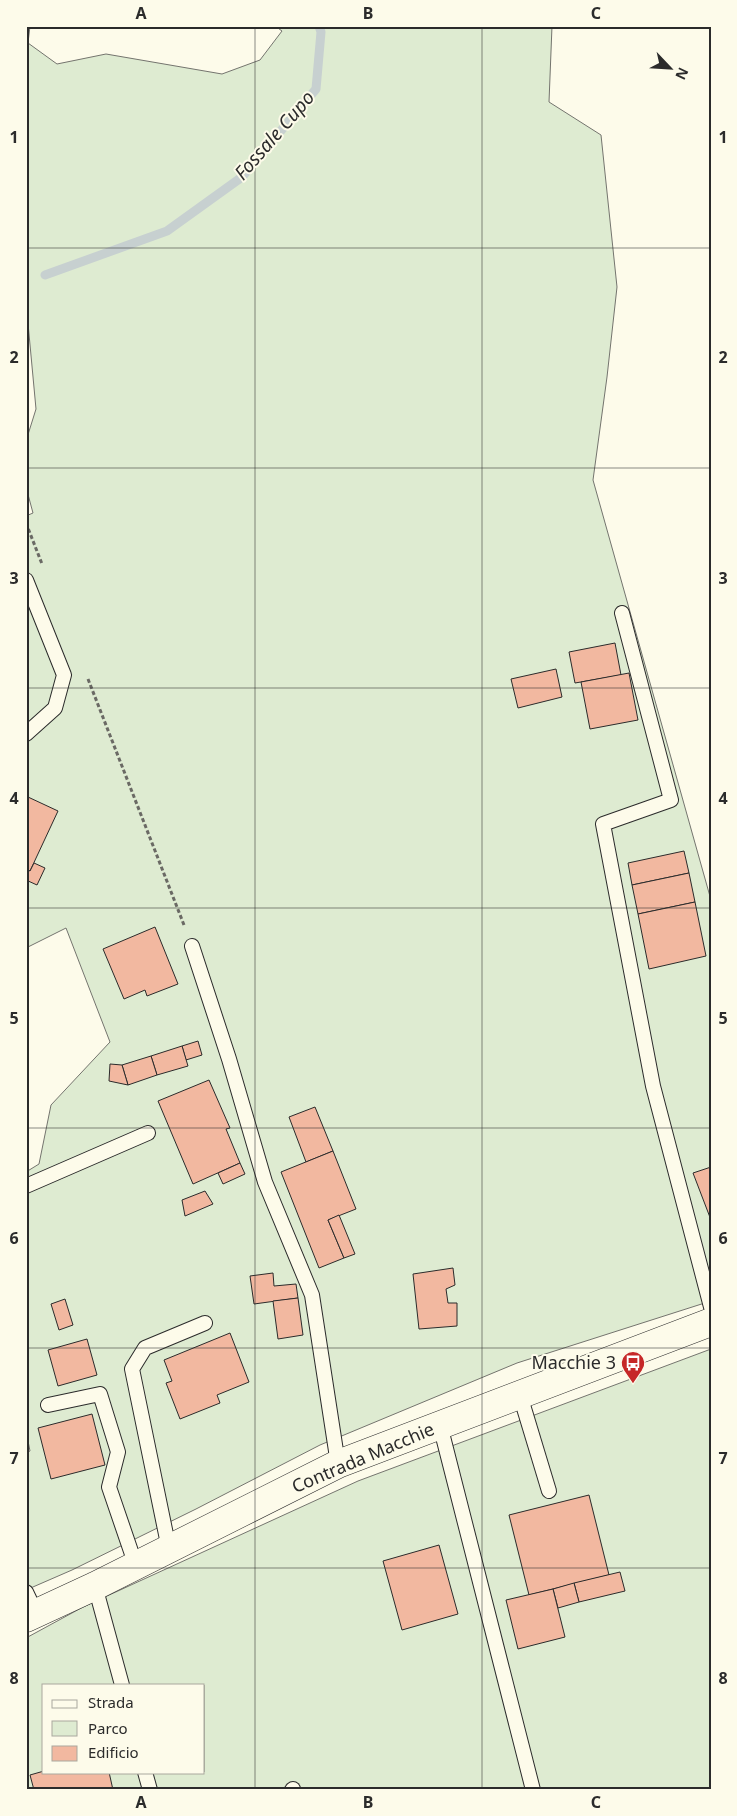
<svg xmlns="http://www.w3.org/2000/svg" width="737" height="1816" font-family="'Noto Sans',sans-serif">
<style>
.green{fill:#deebd1;stroke:#74746e;fill-rule:evenodd}
.lines{fill:none;stroke-linecap:round;stroke-linejoin:round}
.stream{stroke:#c7d0d0;stroke-width:9}
.building{fill:#f2b8a0;stroke:#2b2b2b}
.lane-casing{stroke:#2b2b2b;stroke-width:16}
.street-casing{stroke:#2b2b2b;stroke-width:29}
.path{stroke:#6a6964;stroke-width:3;stroke-dasharray:4 2.5;stroke-linecap:butt}
.lane{stroke:#fdfbea;stroke-width:14}
.street{stroke:#fdfbea;stroke-width:28}
.grid{fill:none;stroke:#2b2b2b;stroke-width:1;stroke-opacity:0.55}
.labels{text-anchor:middle;stroke-width:4;stroke-linejoin:round;paint-order:stroke}
.poi-label{font-size:18px;fill:#2b2b2b;stroke:#fdfbea;text-anchor:end}
.street-label{font-size:18px;fill:#2b2b2b;stroke:#fdfbea}
.water-label{font-size:19px;font-style:italic;fill:#2b2b2b;stroke:#fdfbea}
.neatline{fill:none;stroke:#2b2b2b;stroke-width:2}
.grid-label{font-size:16px;text-anchor:middle;font-weight:bold;fill:#2b2b2b}
</style>
<rect width="100%" height="100%" fill="#fdfbea"/>
<!-- green -->
<g class="green">
<polygon points="26,26 30,26 28,43 57,64 106,54 222,74 260,60 282,31 275,26 552,26 549,102 601,135 617,287 607,377 593,480 711,900 711,1301 517,1363 320,1445 196,1509 72,1570 26,1590 26,1453 30,1451 26,1431 26,1172 39,1164 51,1105 110,1042 66,928 26,948 26,516 33,513 26,487 26,441 36,409 26,302"/>
<path d="M711,1349V1790H26V1638L83,1607L358,1481ZM44,1685H204V1772H44Z"/>
</g>
<g class="lines">
<!-- stream -->
<polyline class="stream" points="45,275 167,231 242,177 316,89 321,32 319,26"/>
</g>
<!-- building -->
<g class="building">
<polygon points="615,643 621,675 575,683 569,652"/>
<polygon points="556,669 562,697 518,708 511,679"/>
<polygon points="629,673 638,720 590,729 581,682"/>
<polygon points="28,797 58,811 30,871 26,869 26,801"/>
<polygon points="684,851 689,873 632,885 628,863"/>
<polygon points="34,863 45,868 37,885 26,880 26,869 30,871"/>
<polygon points="689,873 695,902 638,914 632,885"/>
<polygon points="695,902 706,956 649,969 638,914"/>
<polygon points="155,927 178,984 147,996 145,990 124,999 103,949"/>
<polygon points="198,1041 202,1055 186,1060 182,1046"/>
<polygon points="182,1046 188,1066 157,1075 151,1056"/>
<polygon points="151,1056 157,1075 128,1085 122,1065"/>
<polygon points="110,1064 122,1065 128,1085 109,1081"/>
<polygon points="209,1080 230,1128 226,1129 240,1163 193,1184 158,1101"/>
<polygon points="315,1107 333,1151 306,1162 289,1117"/>
<polygon points="333,1151 356,1209 328,1220 344,1258 319,1268 281,1172"/>
<polygon points="240,1163 245,1174 223,1184 218,1173"/>
<polygon points="711,1167 711,1220 693,1173"/>
<polygon points="205,1191 213,1204 185,1216 182,1200"/>
<polygon points="339,1215 355,1254 344,1258 328,1220"/>
<polygon points="453,1268 455,1285 446,1289 448,1303 457,1303 457,1326 419,1329 413,1274"/>
<polygon points="273,1273 274,1286 296,1284 298,1298 254,1304 250,1276"/>
<polygon points="298,1298 303,1335 278,1339 273,1301"/>
<polygon points="65,1299 73,1325 59,1330 51,1304"/>
<polygon points="230,1333 249,1382 217,1395 220,1403 180,1419 166,1383 172,1381 164,1360"/>
<polygon points="87,1339 97,1375 58,1386 48,1350"/>
<polygon points="92,1414 105,1465 51,1479 38,1428"/>
<polygon points="589,1495 609,1575 529,1595 509,1515"/>
<polygon points="439,1545 458,1614 402,1630 383,1561"/>
<polygon points="620,1572 625,1591 579,1602 574,1583"/>
<polygon points="574,1583 579,1602 558,1608 553,1589"/>
<polygon points="553,1589 565,1637 518,1649 506,1600"/>
<polygon points="44,1771 109,1772 113,1790 34,1790 30,1775"/>
</g>
<g class="lines">
<!-- lane casing -->
<g class="lane-casing">
<g id="lane">
<polyline points="26,580 64,675 55,708 26,734"/>
<polyline points="622,613 671,800 603,824 653,1086 711,1307"/>
<polyline points="192,946 229,1059 265,1182 312,1295 338,1464"/>
<polyline points="26,1186 148,1133"/>
<polyline points="520,1395 549,1491"/>
<polyline points="48,1405 100,1394 118,1452 109,1487 136,1566"/>
<polyline points="440,1425 533,1790"/>
<polyline points="169,1549 132,1369 145,1348 205,1323"/>
<polyline points="95,1586 122,1685"/>
<polyline points="26,1592 36,1613"/>
<polyline points="145,1772 150,1790"/>
<polyline points="292,1790 293,1789"/>
</g>
</g>
<!-- street casing -->
<g class="street-casing">
<polyline id="street" points="26,1618 95,1586 338,1464 711,1322"/>
</g>
<!-- path -->
<g class="path">
<polyline points="26,523 42,564"/>
<polyline points="88,679 184,925"/>
</g>
<!-- lane -->
<use href="#lane" class="lane"/>
<!-- street -->
<use href="#street" class="street"/>
</g>
<!-- grid -->
<path class="grid" d="M255,26V1790M482,26V1790M26,248H711M26,468H711M26,688H711M26,908H711M26,1128H711M26,1348H711M26,1568H711"/>
<!-- icons -->
<defs>
<g id="bus-pin" transform="scale(1.25)"><path d="M0 17L-7.5 6A9.5 9.5 0 1 1 7.5 6Z" fill="#c62828" stroke="#fdfbea"/><path d="M-5-6H5V4H4V6H2V4H-2V6H-4V4H-5ZM-3.5-4V0h7V-4ZM-3.5 1.2v1.5H-2V1.2ZM2 1.2v1.5H3.5V1.2Z" fill="#fff"/></g>
</defs>
<g fill-rule="evenodd">
<use href="#bus-pin" x="633" y="1363"/>
</g>
<g class="labels">
<!-- poi labels -->
<g class="poi-label">
<text x="616" y="1369">Macchie 3</text>
</g>
<!-- street labels -->
<g class="street-label">
<text transform="translate(363 1458) rotate(-23)" y="6">Contrada Macchie</text>
</g>
<!-- water labels -->
<g class="water-label">
<text transform="translate(274 135) rotate(-49)" y="7">Fossale Cupo</text>
</g>
</g>
<!-- border -->
<rect width="737" height="1816" fill="none" stroke="#fdfbea" stroke-width="55"/>
<!-- legend -->
<rect x="42" y="1684" width="162" height="90" fill="#fdfbea" stroke="#a9a89e"/>
<rect x="52" y="1700" width="25" height="8" fill="#fdfbea" stroke="#a9a89e"/>
<text x="88" y="1708" font-size="15" fill="#2b2b2b">Strada</text>
<rect x="52" y="1721" width="25" height="15" fill="#deebd1" stroke="#a9a89e"/>
<text x="88" y="1734" font-size="15" fill="#2b2b2b">Parco</text>
<rect x="52" y="1746" width="25" height="15" fill="#f2b8a0" stroke="#a9a89e"/>
<text x="88" y="1758" font-size="15" fill="#2b2b2b">Edificio</text>
<!-- north arrow -->
<g transform="translate(670 68) rotate(115)" stroke="#fdfbea" stroke-width="4" paint-order="stroke">
<path d="M0-4L9 19L0 12L-9 19Z" fill="#2b2b2b"/>
<text y="-8" font-size="14" font-weight="bold" text-anchor="middle" fill="#2b2b2b">N</text>
</g>
<rect x="28" y="28" width="682" height="1760" class="neatline"/>
<g class="grid-label">
<text x="141" y="19">A</text>
<text x="368" y="19">B</text>
<text x="596" y="19">C</text>
<text x="14" y="143">1</text>
<text x="723" y="143">1</text>
<text x="14" y="363">2</text>
<text x="723" y="363">2</text>
<text x="14" y="584">3</text>
<text x="723" y="584">3</text>
<text x="14" y="804">4</text>
<text x="723" y="804">4</text>
<text x="14" y="1024">5</text>
<text x="723" y="1024">5</text>
<text x="14" y="1244">6</text>
<text x="723" y="1244">6</text>
<text x="14" y="1464">7</text>
<text x="723" y="1464">7</text>
<text x="14" y="1684">8</text>
<text x="723" y="1684">8</text>
<text x="141" y="1808">A</text>
<text x="368" y="1808">B</text>
<text x="596" y="1808">C</text>
</g>
</svg>
